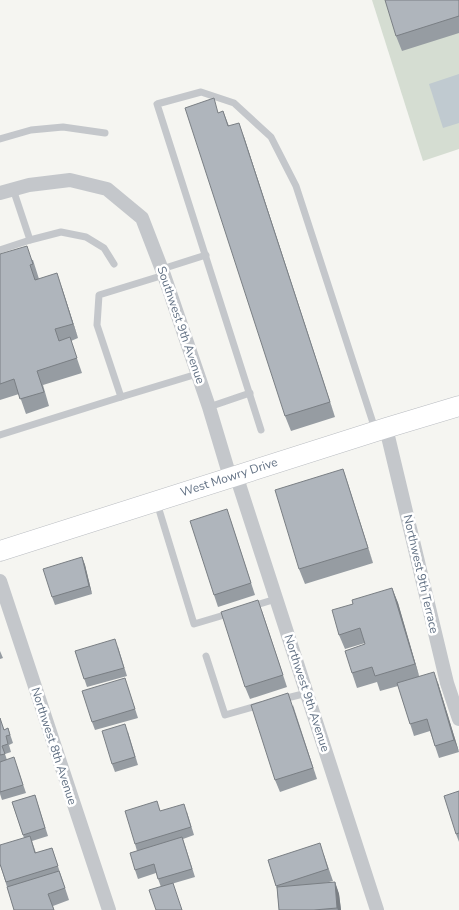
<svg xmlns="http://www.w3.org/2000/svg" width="459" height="910" font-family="'Nunito Sans',sans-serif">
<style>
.green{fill:#d5ddd2}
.water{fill:#c0cad0}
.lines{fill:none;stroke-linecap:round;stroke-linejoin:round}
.secondary-casing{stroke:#b9bcc1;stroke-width:21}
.lane{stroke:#c4c7cb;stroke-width:7}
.street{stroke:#c4c7cb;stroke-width:14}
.secondary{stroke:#fff;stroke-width:20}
.wall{fill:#969ca2}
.shaded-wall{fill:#7a7f84}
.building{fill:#afb5bc;stroke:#7a7f84}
.labels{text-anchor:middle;stroke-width:5;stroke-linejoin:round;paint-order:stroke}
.street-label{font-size:12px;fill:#627184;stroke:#fff}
</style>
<rect width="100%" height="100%" fill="#f5f5f1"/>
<!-- green -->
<polygon class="green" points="372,0 459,0 459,149 423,161"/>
<!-- water -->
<polygon class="water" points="459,74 459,123 443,128 429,84"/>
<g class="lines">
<!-- secondary casing -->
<g class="secondary-casing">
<polyline id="secondary" points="0,551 386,428 459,406"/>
</g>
<!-- lane -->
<g class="lane">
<polyline points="0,139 31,130 63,127 105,133"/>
<polyline points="13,189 30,240 61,232 86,237 104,248 114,264"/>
<polyline points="0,250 30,240"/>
<polyline points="162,269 206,255"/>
<polyline points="164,275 99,295 97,325 121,397 197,374"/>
<polyline points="209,407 250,393"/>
<polyline points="261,430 157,104 201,92 234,103 271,137 296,186 375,429"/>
<polyline points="0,435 121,397"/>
<polyline points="157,503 194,624 231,613"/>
<polyline points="253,606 276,599"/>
<polyline points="206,656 225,715 260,705"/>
<polyline points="283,699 307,693"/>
</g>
<!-- street -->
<g class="street">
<polyline points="0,193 29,185 70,180 107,189 142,218 164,275 209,407 230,477"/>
<polyline points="386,428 447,683 459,719"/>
<polyline points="236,475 377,910"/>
<polyline points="0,581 109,910"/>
</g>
<!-- secondary -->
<use href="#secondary" class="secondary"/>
</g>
<!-- wall -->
<g class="wall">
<polygon points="459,0 459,33 402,51 396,36"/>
<polygon points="223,111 229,126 244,137 335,417 291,431 285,416 219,113"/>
<polygon points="0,254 33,260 39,279 62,288 78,338 71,341 82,373 43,385 49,406 26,414 19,394 0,400"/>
<polygon points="343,469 373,563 305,584 299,569"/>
<polygon points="231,521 255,595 218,607 214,595"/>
<polygon points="82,557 85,565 92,594 55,605 52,597"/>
<polygon points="392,588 398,603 419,676 438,683 459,752 439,758 430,731 414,736 398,686 380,691 377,682 357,688 352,673 365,644 365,643 345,649 339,635 353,604"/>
<polygon points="262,611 287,687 250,699 245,687"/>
<polygon points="118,647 127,676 87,687 75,651"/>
<polygon points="0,651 3,658 0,659"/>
<polygon points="125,678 138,718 95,730 92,722"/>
<polygon points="293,705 317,779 280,792 275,780"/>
<polygon points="0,719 4,730 8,728 13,743 9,745 11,752 5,754 7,760 17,766 26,793 2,800 0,794"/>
<polygon points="128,732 138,765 115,772 112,764"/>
<polygon points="459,791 459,842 456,834"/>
<polygon points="35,795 48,836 32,841 36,853 52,848 69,900 53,906 54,910 14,910 0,864 24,838 12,802"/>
<polygon points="160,811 187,812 194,835 183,839 195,877 161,887 156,873 138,879 135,870 137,851 135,844"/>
<polygon points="324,855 333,881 325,883 335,882 339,894 341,910 279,910 277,889 268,860"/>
</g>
<!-- shaded-wall -->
<g class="shaded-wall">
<polygon points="239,123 244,137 335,417 330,402"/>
<polygon points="57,273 62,288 78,338 73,324"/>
<polygon points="343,469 348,484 373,563 368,548"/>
<polygon points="82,557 85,565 92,594 89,586"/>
<polygon points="392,588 398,603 420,679 415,664"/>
<polygon points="434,672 438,683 459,752 454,740"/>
<polygon points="335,882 339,894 341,910 338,910 337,908"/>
</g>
<!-- building -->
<g class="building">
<polygon points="385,0 459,0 459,16 396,36"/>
<polygon points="214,98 218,113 223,111 228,126 239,123 330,402 285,416 185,108"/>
<polygon points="27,246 33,264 30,265 35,280 57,273 73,324 55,329 59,341 70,337 77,358 37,371 44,392 20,399 14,379 0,384 0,254"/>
<polygon points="343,469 368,548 299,569 275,490"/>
<polygon points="227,509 251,583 214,595 190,521"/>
<polygon points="82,557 89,586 52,597 43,569"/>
<polygon points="392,588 415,664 375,676 372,667 352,673 345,651 365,644 360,628 339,635 332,610 353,604 352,600"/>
<polygon points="258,600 283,675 245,687 221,612"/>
<polygon points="115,639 124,668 84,679 75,651"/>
<polygon points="434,672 454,740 435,746 427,719 410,724 397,683"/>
<polygon points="125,678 135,709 92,722 82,691"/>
<polygon points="288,693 313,768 275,780 251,705"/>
<polygon points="0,718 4,730 8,728 10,735 6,736 8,744 2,746 5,754 0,755"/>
<polygon points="125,724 135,757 112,764 102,731"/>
<polygon points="14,757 23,785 0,792 0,762"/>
<polygon points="459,791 459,833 456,834 444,796"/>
<polygon points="35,795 45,828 23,835 12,802"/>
<polygon points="157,801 160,811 184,804 191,827 135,844 125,811"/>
<polygon points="30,836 35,853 52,848 58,866 6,882 0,864 0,845"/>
<polygon points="182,837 192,869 158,879 154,864 135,870 130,853"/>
<polygon points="320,843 328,869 276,886 268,860"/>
<polygon points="59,871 65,888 48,894 54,910 14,910 7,887"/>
<polygon points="335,882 337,908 314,910 279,910 277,887"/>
<polygon points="173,883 182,910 156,910 149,890"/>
</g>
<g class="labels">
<!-- street labels -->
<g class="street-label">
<text transform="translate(181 325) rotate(71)" y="4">Southwest 9th Avenue</text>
<text transform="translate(229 477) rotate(-18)" y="4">West Mowry Drive</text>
<text transform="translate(421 574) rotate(77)" y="4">Northwest 9th Terrace</text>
<text transform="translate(307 693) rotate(72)" y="4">Northwest 9th Avenue</text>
<text transform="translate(54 746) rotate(72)" y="4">Northwest 8th Avenue</text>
</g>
</g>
</svg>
